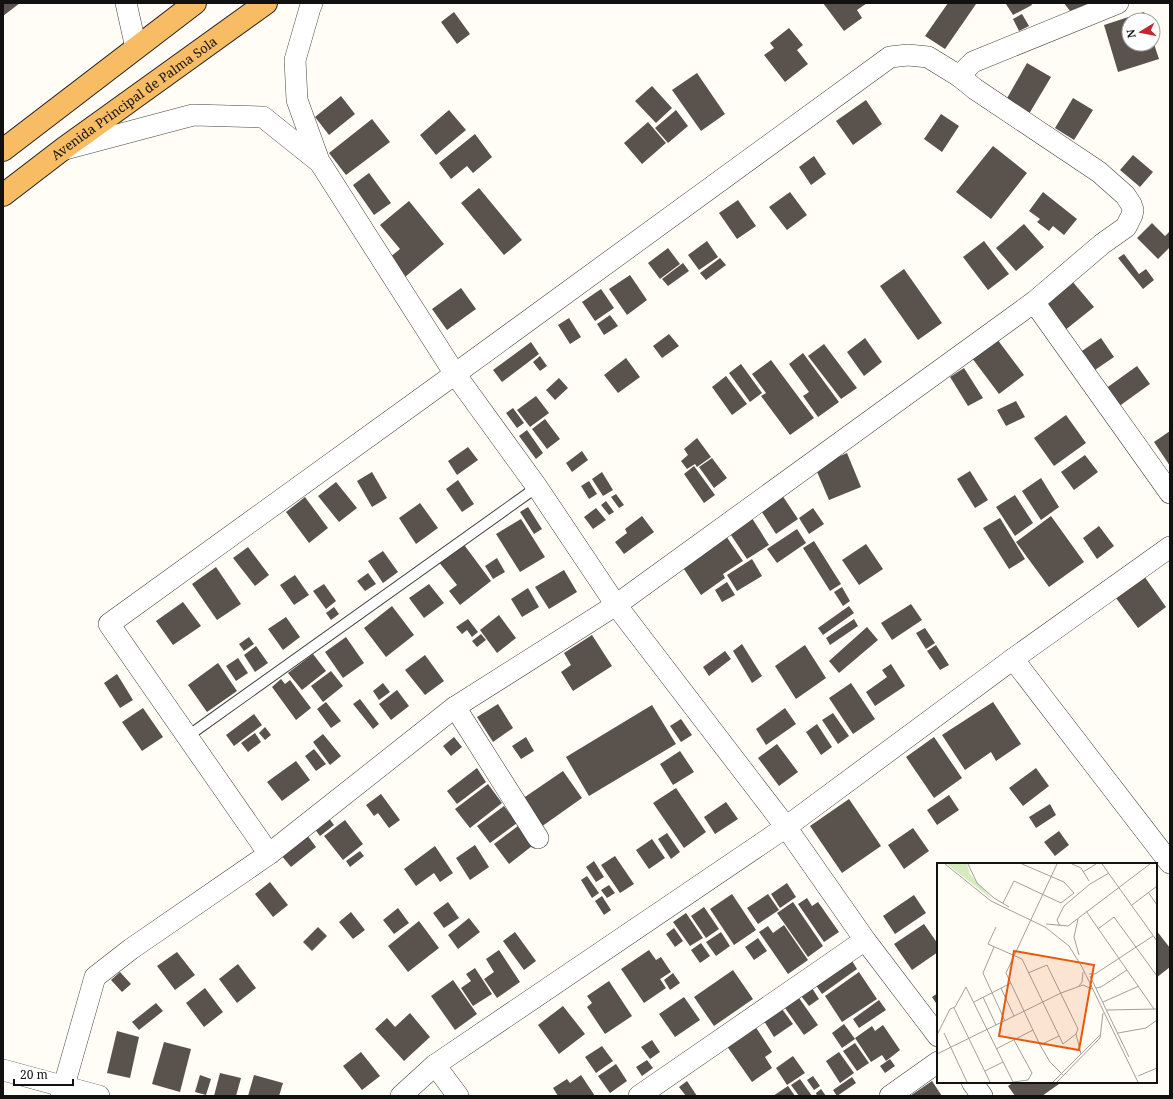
<svg xmlns="http://www.w3.org/2000/svg" width="1173" height="1099" font-family="'Noto Serif',serif">
<style>
.building{fill:#5a524d}
.lines{fill:none;stroke-linecap:round;stroke-linejoin:round}
.service-casing{stroke:#444;stroke-width:12}
.minor-casing{stroke:#444;stroke-width:22}
.trunk-casing{stroke:#222;stroke-width:24}
.service{stroke:#fff;stroke-width:10}
.minor{stroke:#fff;stroke-width:21}
.trunk{stroke:#f7bc64;stroke-width:22}
.labels{text-anchor:middle;stroke-width:4;stroke-linejoin:round;paint-order:stroke}
.street-label{font-size:13px;fill:#111;stroke:#fff}
.inset-road{fill:none;stroke:#a09f9a;stroke-width:1}
.view{fill:#e8590c;fill-opacity:0.15;stroke:#e8590c;stroke-width:2}
.inset-edge{fill:none;stroke:#111;stroke-width:2}
</style>
<rect width="100%" height="100%" fill="#fffdf5"/>
<!-- building -->
<g class="building">
<polygon points="3,3 20,3 3,16"/>
<polygon points="823,3 867,3 857,10 862,18 844,31"/>
<polygon points="948,3 976,4 945,49 925,36"/>
<polygon points="1007,3 1031,3 1032,5 1013,15 1006,4"/>
<polygon points="1064,3 1090,3 1070,11"/>
<polygon points="454,12 470,34 457,44 441,22"/>
<polygon points="1144,12 1147,20 1129,20 1129,44 1153,44 1153,41 1159,59 1118,72 1104,25"/>
<polygon points="1022,14 1029,26 1019,31 1013,19"/>
<polygon points="789,28 803,45 797,50 808,64 785,82 764,55 774,48 770,43"/>
<polygon points="1027,63 1051,77 1029,114 1006,100"/>
<polygon points="697,73 725,114 701,131 672,90"/>
<polygon points="652,86 672,108 656,123 635,101"/>
<polygon points="341,96 355,114 329,135 315,117"/>
<polygon points="1073,98 1093,110 1074,140 1055,128"/>
<polygon points="866,100 882,124 853,145 836,121"/>
<polygon points="449,110 466,130 436,155 420,135"/>
<polygon points="676,110 688,126 668,143 655,128"/>
<polygon points="941,114 959,126 942,152 924,139"/>
<polygon points="372,119 390,142 346,175 329,153"/>
<polygon points="648,122 666,143 642,164 624,143"/>
<polygon points="475,134 492,157 473,173 467,166 451,179 439,163"/>
<polygon points="993,146 1027,173 991,219 956,192"/>
<polygon points="1133,155 1153,172 1140,187 1120,170"/>
<polygon points="814,156 826,174 811,185 799,167"/>
<polygon points="369,173 391,203 374,215 353,185"/>
<polygon points="479,188 522,240 504,255 461,203"/>
<polygon points="790,192 807,215 787,230 769,207"/>
<polygon points="1043,192 1077,219 1064,235 1053,226 1049,231 1037,222 1040,219 1029,211"/>
<polygon points="738,200 756,226 737,239 719,213"/>
<polygon points="409,201 444,244 405,277 389,258 400,249 380,225"/>
<polygon points="1152,223 1165,236 1170,231 1170,247 1158,259 1137,238"/>
<polygon points="1024,224 1044,247 1016,271 996,248"/>
<polygon points="707,241 718,257 699,270 688,255"/>
<polygon points="984,241 1009,274 988,290 963,257"/>
<polygon points="668,248 680,264 660,279 648,263"/>
<polygon points="1124,254 1139,274 1146,269 1154,280 1143,289 1118,258"/>
<polygon points="720,258 726,265 706,280 700,273"/>
<polygon points="683,263 689,271 668,286 662,279"/>
<polygon points="904,269 942,323 918,340 880,286"/>
<polygon points="630,275 647,300 627,315 609,289"/>
<polygon points="1072,281 1094,307 1064,331 1043,305"/>
<polygon points="461,288 476,309 447,330 432,309"/>
<polygon points="601,289 614,308 595,321 582,302"/>
<polygon points="610,315 618,326 604,335 597,324"/>
<polygon points="569,318 581,337 570,344 558,325"/>
<polygon points="669,334 679,346 662,358 653,346"/>
<polygon points="865,338 882,362 864,376 847,352"/>
<polygon points="1101,338 1114,357 1092,372 1079,353"/>
<polygon points="997,339 1024,375 999,394 972,358"/>
<polygon points="531,342 539,354 502,382 493,370"/>
<polygon points="824,344 857,388 841,399 808,356"/>
<polygon points="803,353 839,402 818,417 803,396 809,392 789,364"/>
<polygon points="540,356 547,366 540,371 533,362"/>
<polygon points="626,358 640,377 618,393 604,375"/>
<polygon points="771,360 814,418 790,435 761,396 766,393 752,374"/>
<polygon points="741,364 762,393 750,402 729,373"/>
<polygon points="1137,366 1150,384 1118,407 1105,389"/>
<polygon points="964,368 983,398 968,406 950,377"/>
<polygon points="726,376 747,404 732,415 712,387"/>
<polygon points="559,378 568,388 555,400 546,390"/>
<polygon points="536,396 549,413 530,427 517,410"/>
<polygon points="1016,401 1025,417 1006,426 997,410"/>
<polygon points="513,408 524,423 517,428 506,413"/>
<polygon points="1066,415 1086,443 1054,466 1034,438"/>
<polygon points="545,419 560,439 547,449 532,429"/>
<polygon points="527,430 543,453 536,459 519,436"/>
<polygon points="1170,431 1170,466 1154,442"/>
<polygon points="697,438 711,457 697,467 695,464 687,469 681,461 688,455 684,449"/>
<polygon points="468,447 478,460 457,475 448,461"/>
<polygon points="582,451 588,460 572,472 566,463"/>
<polygon points="847,453 861,487 829,500 815,467"/>
<polygon points="1085,455 1098,472 1074,490 1061,472"/>
<polygon points="712,458 727,478 714,488 699,467"/>
<polygon points="694,466 715,495 704,503 684,474"/>
<polygon points="970,471 988,500 975,508 957,479"/>
<polygon points="372,472 387,498 372,507 357,481"/>
<polygon points="602,472 613,490 603,496 592,479"/>
<polygon points="1041,478 1059,507 1041,520 1022,491"/>
<polygon points="458,480 474,504 462,512 446,489"/>
<polygon points="589,481 597,494 589,499 581,486"/>
<polygon points="336,482 357,508 339,522 318,496"/>
<polygon points="780,492 798,519 776,534 758,506"/>
<polygon points="616,494 624,505 619,508 611,497"/>
<polygon points="1015,495 1033,523 1015,536 996,507"/>
<polygon points="305,497 328,528 309,543 286,512"/>
<polygon points="606,501 614,512 609,515 601,505"/>
<polygon points="420,503 438,528 416,544 399,518"/>
<polygon points="528,507 542,529 534,534 520,512"/>
<polygon points="596,508 606,520 593,529 584,517"/>
<polygon points="813,508 824,524 809,534 799,518"/>
<polygon points="750,515 769,545 747,559 727,529"/>
<polygon points="642,516 654,532 624,554 615,542 627,533 625,529"/>
<polygon points="1051,516 1084,562 1049,587 1016,542"/>
<polygon points="1000,518 1025,559 1009,569 983,528"/>
<polygon points="521,519 545,557 520,572 496,534"/>
<polygon points="1099,526 1114,546 1097,559 1083,538"/>
<polygon points="797,529 806,543 777,563 767,549"/>
<polygon points="724,533 743,561 723,574 725,578 701,595 680,563"/>
<polygon points="814,541 841,584 830,591 803,548"/>
<polygon points="462,542 491,581 460,605 449,591 457,585 438,561"/>
<polygon points="866,544 883,569 859,585 842,560"/>
<polygon points="248,547 269,575 255,586 233,558"/>
<polygon points="383,551 398,572 383,583 368,561"/>
<polygon points="497,558 505,572 493,579 485,566"/>
<polygon points="752,559 762,576 737,591 727,575"/>
<polygon points="216,567 241,604 217,620 192,584"/>
<polygon points="564,570 577,592 549,609 535,587"/>
<polygon points="368,573 376,584 365,591 357,581"/>
<polygon points="295,575 309,595 294,605 280,585"/>
<polygon points="1144,576 1166,607 1138,628 1116,598"/>
<polygon points="727,582 735,595 722,602 715,590"/>
<polygon points="324,584 336,601 326,609 313,591"/>
<polygon points="429,584 444,603 424,618 409,598"/>
<polygon points="842,587 850,601 843,606 834,592"/>
<polygon points="528,588 539,607 522,617 511,599"/>
<polygon points="183,602 201,626 173,645 156,621"/>
<polygon points="911,604 922,620 892,640 881,623"/>
<polygon points="392,606 414,635 386,657 364,628"/>
<polygon points="849,606 854,613 823,635 818,628"/>
<polygon points="334,607 339,614 331,620 326,613"/>
<polygon points="499,615 516,638 497,653 480,630"/>
<polygon points="286,617 300,637 283,650 268,629"/>
<polygon points="468,619 478,632 472,637 467,630 462,634 456,627"/>
<polygon points="854,619 858,626 830,645 826,638"/>
<polygon points="867,627 878,640 839,673 829,661"/>
<polygon points="925,628 935,643 926,649 916,633"/>
<polygon points="481,634 486,640 477,647 472,641"/>
<polygon points="592,635 612,666 573,691 561,672 571,665 564,653"/>
<polygon points="249,637 254,644 244,651 239,644"/>
<polygon points="346,637 364,663 343,678 325,652"/>
<polygon points="742,644 762,676 752,683 733,651"/>
<polygon points="805,645 826,678 796,699 775,666"/>
<polygon points="936,645 949,665 940,670 927,651"/>
<polygon points="256,646 268,663 255,672 244,655"/>
<polygon points="725,651 731,659 709,676 703,667"/>
<polygon points="313,654 326,671 302,690 288,673"/>
<polygon points="425,655 444,681 425,695 405,670"/>
<polygon points="238,658 248,673 236,681 226,666"/>
<polygon points="218,663 237,691 207,712 188,685"/>
<polygon points="891,664 905,686 875,706 866,692 887,677 882,670"/>
<polygon points="331,671 343,686 323,702 311,686"/>
<polygon points="117,674 133,700 120,708 104,683"/>
<polygon points="281,679 285,684 290,680 311,708 296,720 272,687"/>
<polygon points="383,683 390,692 379,700 373,691"/>
<polygon points="851,683 875,719 853,734 829,698"/>
<polygon points="397,690 409,706 391,720 379,704"/>
<polygon points="360,699 379,724 373,729 353,704"/>
<polygon points="326,702 341,721 331,728 317,709"/>
<polygon points="993,702 1021,744 996,761 991,752 965,770 942,735"/>
<polygon points="498,704 513,728 493,742 477,717"/>
<polygon points="652,705 676,744 589,796 566,757"/>
<polygon points="143,708 163,737 142,751 122,722"/>
<polygon points="785,708 796,724 766,745 756,729"/>
<polygon points="833,713 849,736 838,744 822,720"/>
<polygon points="254,714 262,725 234,746 226,735"/>
<polygon points="681,719 692,735 681,742 670,726"/>
<polygon points="817,724 832,747 821,755 806,732"/>
<polygon points="265,727 271,735 265,740 259,733"/>
<polygon points="255,733 261,742 248,752 241,743"/>
<polygon points="323,734 341,756 330,765 313,742"/>
<polygon points="454,737 462,747 451,756 443,746"/>
<polygon points="526,737 534,751 521,759 512,746"/>
<polygon points="934,737 962,778 934,798 906,757"/>
<polygon points="777,744 798,772 779,786 758,758"/>
<polygon points="314,749 326,764 316,771 305,756"/>
<polygon points="680,751 694,772 673,785 660,764"/>
<polygon points="296,761 310,780 282,801 267,782"/>
<polygon points="477,768 486,782 457,804 447,791"/>
<polygon points="1036,768 1049,786 1023,806 1009,788"/>
<polygon points="563,771 582,798 541,827 522,799"/>
<polygon points="488,784 502,803 470,828 455,809"/>
<polygon points="676,788 706,832 684,848 653,803"/>
<polygon points="381,794 400,820 389,828 378,813 374,816 366,805"/>
<polygon points="949,795 959,810 937,825 927,810"/>
<polygon points="849,799 881,846 842,873 810,826"/>
<polygon points="726,802 738,819 715,834 704,817"/>
<polygon points="1050,804 1056,815 1036,828 1029,817"/>
<polygon points="504,806 517,823 490,843 477,826"/>
<polygon points="328,817 334,825 320,836 314,828"/>
<polygon points="345,820 363,844 343,860 324,836"/>
<polygon points="518,826 532,846 509,864 494,844"/>
<polygon points="913,828 929,851 904,869 888,845"/>
<polygon points="1059,831 1069,845 1055,856 1044,842"/>
<polygon points="667,833 680,852 671,859 658,839"/>
<polygon points="307,835 316,847 291,867 281,855"/>
<polygon points="652,839 665,858 649,869 636,850"/>
<polygon points="475,845 489,867 470,880 456,858"/>
<polygon points="435,846 453,873 440,882 434,873 416,886 404,869"/>
<polygon points="360,851 364,856 350,867 346,861"/>
<polygon points="615,856 634,884 620,893 601,865"/>
<polygon points="594,861 604,877 596,882 586,867"/>
<polygon points="587,876 599,893 592,898 581,880"/>
<polygon points="270,882 288,905 273,917 255,894"/>
<polygon points="787,883 796,897 780,908 771,894"/>
<polygon points="609,885 615,893 607,898 601,890"/>
<polygon points="732,894 756,930 734,945 710,909"/>
<polygon points="768,894 779,910 758,924 747,908"/>
<polygon points="914,895 926,913 895,934 883,916"/>
<polygon points="602,896 611,910 604,915 595,901"/>
<polygon points="807,898 812,906 818,902 839,932 824,942 798,904"/>
<polygon points="448,902 459,918 444,928 433,913"/>
<polygon points="793,902 823,946 808,957 777,913"/>
<polygon points="704,907 719,929 706,938 691,916"/>
<polygon points="398,908 409,923 394,934 383,920"/>
<polygon points="351,912 365,930 353,939 339,922"/>
<polygon points="686,913 703,938 690,946 673,922"/>
<polygon points="469,918 480,932 458,949 448,935"/>
<polygon points="419,921 439,948 408,972 388,946"/>
<polygon points="924,924 938,944 938,952 912,970 894,944"/>
<polygon points="784,925 808,960 788,974 759,932 768,926 773,933"/>
<polygon points="318,927 327,936 312,951 303,942"/>
<polygon points="674,928 683,941 675,947 666,934"/>
<polygon points="1156,930 1170,948 1170,967 1156,978"/>
<polygon points="515,932 536,961 524,970 503,941"/>
<polygon points="721,932 730,946 716,956 706,942"/>
<polygon points="758,938 767,951 754,960 745,947"/>
<polygon points="701,943 710,956 700,963 691,950"/>
<polygon points="499,950 520,982 497,998 484,979 494,972 486,959"/>
<polygon points="649,950 656,960 661,957 671,972 660,979 666,988 644,1003 621,969"/>
<polygon points="177,952 195,975 175,990 157,966"/>
<polygon points="849,956 857,969 822,994 813,981"/>
<polygon points="238,964 256,988 237,1003 219,979"/>
<polygon points="475,968 492,994 473,1006 461,988 471,981 466,974"/>
<polygon points="733,970 753,999 714,1026 694,997"/>
<polygon points="120,972 131,984 122,992 111,980"/>
<polygon points="859,972 877,999 842,1022 825,996"/>
<polygon points="673,973 680,983 670,990 664,980"/>
<polygon points="453,980 477,1014 455,1030 431,996"/>
<polygon points="609,981 632,1016 605,1034 587,1007 592,1003 587,996"/>
<polygon points="205,988 223,1012 204,1027 186,1003"/>
<polygon points="812,988 819,999 809,1006 801,996"/>
<polygon points="938,993 938,1006 932,997"/>
<polygon points="684,997 700,1020 675,1037 659,1014"/>
<polygon points="799,998 818,1025 804,1035 785,1008"/>
<polygon points="879,1000 886,1010 859,1028 853,1019"/>
<polygon points="156,1003 163,1011 139,1030 132,1022"/>
<polygon points="563,1006 585,1034 559,1054 538,1025"/>
<polygon points="782,1009 793,1024 774,1037 764,1021"/>
<polygon points="410,1013 430,1037 404,1061 375,1029 387,1018 395,1027"/>
<polygon points="753,1023 772,1052 765,1057 772,1068 752,1082 724,1042"/>
<polygon points="844,1024 855,1039 842,1048 832,1033"/>
<polygon points="883,1025 900,1050 886,1061 882,1055 871,1062 855,1038 872,1026 875,1031"/>
<polygon points="117,1031 139,1037 130,1078 107,1073"/>
<polygon points="652,1040 660,1052 650,1059 641,1047"/>
<polygon points="164,1042 191,1049 180,1092 152,1084"/>
<polygon points="855,1043 869,1063 857,1071 843,1051"/>
<polygon points="602,1046 613,1061 596,1073 585,1057"/>
<polygon points="361,1052 380,1076 362,1090 343,1066"/>
<polygon points="839,1052 854,1073 840,1083 826,1061"/>
<polygon points="793,1056 805,1073 787,1085 776,1068"/>
<polygon points="890,1059 895,1066 885,1073 880,1066"/>
<polygon points="647,1060 653,1068 642,1076 636,1067"/>
<polygon points="616,1064 627,1081 610,1093 598,1076"/>
<polygon points="220,1073 241,1078 236,1096 214,1096"/>
<polygon points="200,1075 211,1079 206,1095 195,1092"/>
<polygon points="254,1075 283,1083 279,1096 248,1096"/>
<polygon points="581,1075 595,1096 558,1096 553,1088 567,1079 570,1083"/>
<polygon points="813,1076 820,1086 814,1090 807,1080"/>
<polygon points="852,1077 856,1083 837,1096 833,1090"/>
<polygon points="800,1079 812,1096 799,1096 791,1085"/>
<polygon points="687,1081 697,1096 686,1096 679,1087"/>
<polygon points="932,1081 942,1096 910,1096"/>
<polygon points="1014,1082 1057,1082 1059,1084 1042,1096 1015,1096 1008,1086"/>
<polygon points="788,1086 795,1096 773,1096"/>
<polygon points="821,1089 826,1096 817,1096 816,1093"/>
</g>
<g class="lines">
<!-- service casing -->
<g class="service-casing">
<polyline id="service" points="188,736 537,487"/>
</g>
<!-- minor casing -->
<g class="minor-casing">
<g id="minor">
<polyline points="126,3 136,48"/>
<polyline points="312,3 310,8 295,60 297,100 319,161 455,374 537,487 616,605 786,827 865,940 938,1036"/>
<polyline points="65,149 193,115 263,117 318,161"/>
<polyline points="1034,302 1170,493"/>
<polyline points="1013,659 1170,863"/>
<polyline points="455,707 538,838"/>
<polyline points="269,854 109,624 455,374 890,57 908,55 928,57 959,76 973,62 1118,3"/>
<polyline points="435,1065 458,1096"/>
<polyline points="3,1070 99,1096"/>
<polyline points="972,1082 982,1096"/>
<polyline points="61,1096 95,977 131,949 269,854 455,707 616,605 1034,302 1102,244 1126,227 1132,215 1133,210 1131,204 1125,195 1099,172 975,89 959,76"/>
<polyline points="401,1096 435,1065 786,827 1013,659 1170,547"/>
<polyline points="639,1096 865,940"/>
<polyline points="890,1096 938,1062"/>
</g>
</g>
<!-- trunk casing -->
<g class="trunk-casing">
<g id="trunk">
<polyline points="3,150 195,3"/>
<path id="s1" d="M3,195L63,149L266,3"/>
</g>
</g>
<!-- service -->
<use href="#service" class="service"/>
<!-- minor -->
<use href="#minor" class="minor"/>
<!-- trunk -->
<use href="#trunk" class="trunk"/>
</g>
<g class="labels">
<!-- street labels -->
<g class="street-label">
<text dy="5" stroke="none"><textPath href="#s1" startOffset="163">Avenida Principal de Palma Sola</textPath></text>
</g>
</g>
<!-- overview -->
<g transform="translate(937 863)">
<rect width="220" height="220" fill="#fffdf5"/>
<path d="M10,1H30L33,11L56,37Z" fill="#d5ebbd"/>
<path class="inset-road" d="M8,1L54,38L108,64L132,83L145,104L201,219M31,1L40,20L57,35L72,44M120,1L69,110L103,182L113,199L126,212M135,1L144,5L152,18M165,1L220,78M146,9L159,1M211,29L220,42M66,40L77,18L124,40L137,30L127,19L85,1M195,42L220,23M149,48L217,146M141,56L137,74L142,92M109,61L131,63L213,1M123,63L120,57L127,43L153,21L172,10M59,64L51,81L85,96L126,181L139,171M161,66L177,54L220,113M57,84L46,110L68,158M91,110L110,102L141,166L139,171L144,191M152,111H158L216,73M153,113L192,194M142,123L145,119L146,109M64,125L77,153M159,125L164,124L190,107M46,134L59,162M37,139L74,120M166,139L202,123M17,145L53,219M170,147L220,146M7,170L30,219M181,170L209,165L220,157M0,172L13,146L18,144L29,124L76,219L91,217L95,210L77,177M103,182L122,173M59,186L96,167M0,191L124,130L146,122L155,126M48,208L66,199M201,213L220,205M116,219L164,171M120,219L163,175L166,150"/>
<path class="view" d="M77,88L157,102L142,187L62,173Z"/>
<rect width="220" height="220" class="inset-edge"/>
</g>
<!-- border -->
<rect width="1173" height="1099" fill="none" stroke="#111111" stroke-width="8"/>
<!-- north arrow -->
<g transform="translate(1141 32) rotate(260)"><circle r="19" fill="#ffffff" stroke="#a0a0a0"/>
<path d="M0-3L7 15L0 10L-7 15Z" fill="#c4262e"/>
<text y="-6" font-size="11" font-weight="bold" text-anchor="middle" fill="#111111">N</text>
</g>
<!-- scale -->
<path d="M14 1079v6h59v-6" fill="none" stroke="#111111" stroke-width="2"/>
<text x="20" y="1079" font-size="12" fill="#111111" stroke="#ffffff" stroke-width="3" paint-order="stroke">20 m</text>
</svg>
